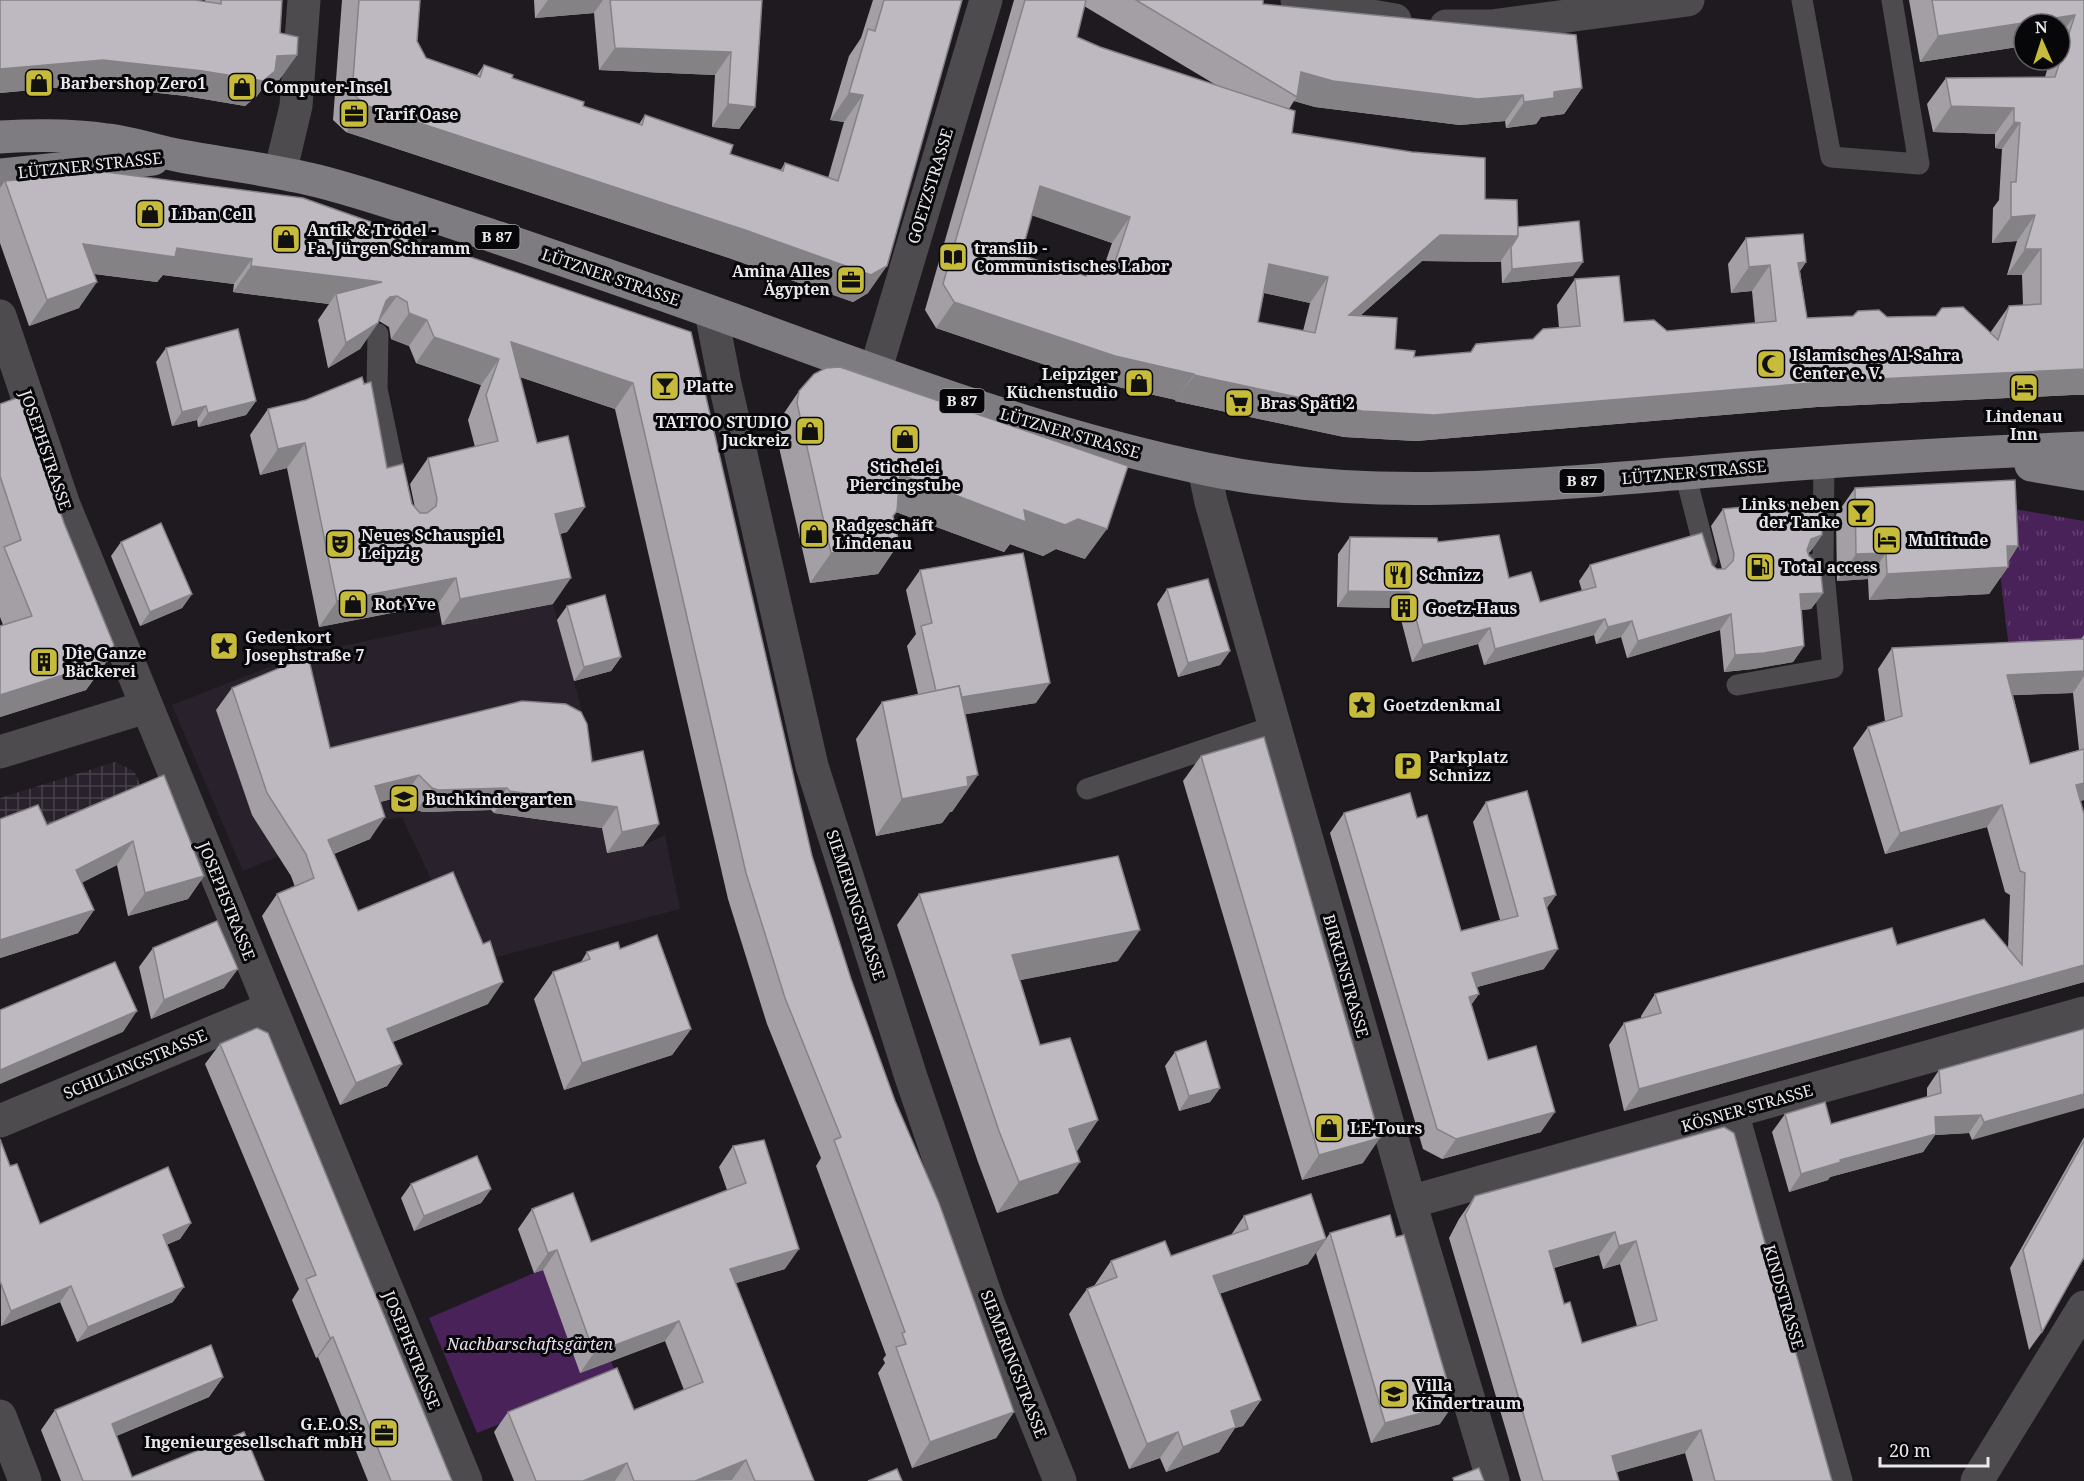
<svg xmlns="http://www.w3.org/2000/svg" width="2084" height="1481" font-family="'Noto Serif',serif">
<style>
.built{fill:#29222c}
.industrial{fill:url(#industrial-grid)}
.grass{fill:url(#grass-tufts)}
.green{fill:#482259}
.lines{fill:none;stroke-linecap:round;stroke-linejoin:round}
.lane{stroke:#4d4b4e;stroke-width:21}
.street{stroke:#4d4b4e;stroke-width:33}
.primary{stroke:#7e7b81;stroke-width:33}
.wall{fill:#a39fa5;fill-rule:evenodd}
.shaded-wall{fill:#858286}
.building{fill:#beb9c0;stroke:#858286;stroke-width:1.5;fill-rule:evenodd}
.labels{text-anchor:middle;stroke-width:6;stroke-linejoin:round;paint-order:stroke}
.shield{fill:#070608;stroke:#a6a4a8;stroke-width:1.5}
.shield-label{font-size:15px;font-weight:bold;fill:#eae8ec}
.poi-label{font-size:16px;font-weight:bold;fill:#eae8ec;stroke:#070608;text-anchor:start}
.street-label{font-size:16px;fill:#eae8ec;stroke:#070608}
.park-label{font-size:16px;font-style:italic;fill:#eadcf1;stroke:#070608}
</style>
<defs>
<pattern id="industrial-grid" width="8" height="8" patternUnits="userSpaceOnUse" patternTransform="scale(1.5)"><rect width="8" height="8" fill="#29222c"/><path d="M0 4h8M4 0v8" fill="none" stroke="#48424b"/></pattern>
<pattern id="grass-tufts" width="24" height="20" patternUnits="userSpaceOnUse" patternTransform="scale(1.5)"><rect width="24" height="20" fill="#482259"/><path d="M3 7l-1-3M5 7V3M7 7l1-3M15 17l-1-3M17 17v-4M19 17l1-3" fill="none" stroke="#634271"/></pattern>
</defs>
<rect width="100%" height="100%" fill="#1e1a20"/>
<!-- built -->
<polygon class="built" points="553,604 600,778 592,781 607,853 643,846 665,835 680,909 474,963 438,894 402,817 350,827 243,871 172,705 300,655 442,625"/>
<!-- industrial -->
<polygon class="industrial" points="115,762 134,771 147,799 60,894 78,933 0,958 0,798"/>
<!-- grass -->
<polygon class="grass" points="1997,506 2084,521 2084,655 2010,657 2000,573"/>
<!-- green -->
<polygon class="green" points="576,1258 617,1378 477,1433 429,1318 534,1273"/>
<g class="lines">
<!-- lane -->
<g class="lane">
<polyline points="1802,0 1831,157 1919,164 1892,0"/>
<polyline points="402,265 420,212"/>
<polyline points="378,334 377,389 399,494"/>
<polyline points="1685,473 1707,559"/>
<polyline points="1809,565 1823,563 1824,461"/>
<polyline points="1737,685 1833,668 1823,563"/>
<polyline points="1087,789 1275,726"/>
</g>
<!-- street -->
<g class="street">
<polyline points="1297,0 1337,10 1395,20"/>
<polyline points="1446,26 1491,26 1688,0"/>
<polyline points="280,173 296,106 304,0"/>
<polyline points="711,312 725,384 812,766 911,1077 989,1305 1060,1481"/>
<polyline points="0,316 64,505 466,1481"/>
<polyline points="875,372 986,0"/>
<polyline points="1204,469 1211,502 1410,1202 1493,1481"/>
<polyline points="0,752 146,707"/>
<polyline points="1732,1112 1836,1481"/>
<polyline points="0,1121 271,1008"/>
<polyline points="1410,1202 2084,1013"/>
<polyline points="0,1416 25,1481"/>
<polyline points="1977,1481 2084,1307"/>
</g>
<!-- primary -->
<g class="primary">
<path d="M0,137C35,135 72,134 107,140C132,143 156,151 181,156C226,164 273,170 318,181C380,197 441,219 502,239C587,268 672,297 756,328C903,382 1052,437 1206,469C1369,503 1534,485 1698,472C1827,461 1955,453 2084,448"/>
<polyline points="0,175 153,159"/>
<polyline points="2031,465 2084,474"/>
</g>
</g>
<!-- wall -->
<g class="wall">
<polygon points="0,0 205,2 205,0 282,0 280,33 297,55 279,80 268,81 257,96 245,106 186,96 85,85 0,93"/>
<polygon points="342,0 420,0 417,41 426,58 477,75 484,65 512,78 583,106 639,124 645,115 730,154 780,171 785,163 828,178 844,122 830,120 849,56 861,38 873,0 962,0 868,293 853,302 729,258 346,132 333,120"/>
<polygon points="534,0 762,0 755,107 739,129 712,127 715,75 599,70 594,13 535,18"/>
<path d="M1014,0H1263V4L1582,88L1564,114L1541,117L1536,124L1506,128L1505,121L1460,125L1315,107L1294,101L1289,109L1292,133L1485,199L1518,227L1573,276L1502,283L1501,261L1500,262L1422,261L1360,316L1395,349L1414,357L1470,353L1476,344L1533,339L1559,328L1557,305L1575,279L1624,322L1667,331L1755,323L1752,291L1731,293L1728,264L1746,238L1806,262L1800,271L1807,318L1887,317L1990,333L2009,306L2023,305L2022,275H2007L2017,241L1992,243L1993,208L1999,200L2002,149L1995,148V134L1933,132L1927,104L1946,78L2045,77L2050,60H2060V24H2024V46L1920,62L1909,0H2084V395H2072L1817,407L1416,441L1344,437L1175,401L1176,400L1096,382L936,328L925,310ZM1084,6L1216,85L1100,47L1077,37ZM1032,215L1112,243L1102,272L1089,267L1084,275L1021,255ZM1264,293L1310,303L1303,331L1258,322Z"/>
<polygon points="5,181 408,242 415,251 691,332 812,856 851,979 895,1101 1014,1412 996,1438 912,1468 878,1373 885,1363 883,1359 886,1355 816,1166 821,1158 767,1024 728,899 615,409 520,377 537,443 585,507 567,532 560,534 553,604 442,625 438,604 319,627 287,468 260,475 250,435 268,409 306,400 364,384 387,468 415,508 410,484 428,458 475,447 468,420 481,385 416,363 409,346 391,339 389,327 379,321 360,349 328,368 318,320 329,304 233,292 234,284 163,275 157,282 94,274 79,308 29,326 0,243 0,188"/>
<polygon points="166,348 256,401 246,415 198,427 197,420 172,426 156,362"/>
<polygon points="799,391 1085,559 1056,549 1043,556 1010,544 1004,552 896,512 893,517 899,543 878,574 810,583 776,434 778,422"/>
<polygon points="0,404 107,661 86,690 0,717 0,626 3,625 0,617"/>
<polygon points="1855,488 2018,546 2008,562 2008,567 1989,594 1869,600 1868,579 1837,581 1836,515"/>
<polygon points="1723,509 1822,535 1810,552 1808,553 1809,556 1814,560 1823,566 1821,570 1823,593 1811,609 1801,610 1804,646 1793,662 1753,669 1724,672 1720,630 1627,658 1621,637 1596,644 1594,635 1484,665 1478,644 1412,662 1398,608 1337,607 1338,554 1350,537 1438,542 1509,578 1540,602 1582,591 1579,581 1590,565 1712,565 1717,569 1722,569 1711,526"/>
<polygon points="121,542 192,594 182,608 140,626 111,556"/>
<polygon points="920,570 1036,703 965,714 952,812 950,812 942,823 876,836 856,739 882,702 918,694 907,646 916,634 906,590"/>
<polygon points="1167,589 1230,651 1220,665 1178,677 1157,604"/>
<polygon points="567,606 621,657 611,671 574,681 557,620"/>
<path d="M2084,635V800L2080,801L2084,982L1624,1111L1609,1045L1624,1023L1641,1019V1016L1655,994L1897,945L2008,949L2010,895L2005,892L1987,827L1885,854L1853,748L1868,727L1885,721L1878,669L1892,648L2081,639ZM2073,693L2079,750L2030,764L2013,695Z"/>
<polygon points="232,688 330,748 592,762 659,824 643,846 607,853 602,828 494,813 491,810 423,812 417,810 404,796 380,802 370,839 334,854 358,911 488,1004 393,1042 402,1064 387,1086 340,1105 262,916 277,894 295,887 291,876 252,815 216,710"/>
<polygon points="1201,756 1363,1163 1302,1180 1183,781"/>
<polygon points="164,775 204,876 188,899 128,916 117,865 82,882 94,910 78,933 0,958 0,819 47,825"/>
<polygon points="1486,802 1556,895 1546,909 1544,969 1477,987 1479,994 1471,1005 1488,1060 1541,1132 1442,1159 1423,1149 1330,833 1344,813 1417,818 1461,931 1500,920 1473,822"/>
<polygon points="919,894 1118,961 1020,980 1040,1045 1098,1120 1077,1151 1058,1193 997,1213 978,1162 897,925"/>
<polygon points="153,948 224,988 151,1019 139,967"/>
<polygon points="620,949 691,1029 672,1055 564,1090 534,999 553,972 581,962 587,952"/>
<polygon points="2084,1029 1972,1140 1969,1133 1935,1135 1923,1152 1830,1177 1828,1180 1789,1192 1772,1132 1785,1114 1831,1124 1927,1097 1927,1088 1939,1070"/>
<polygon points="220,1044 452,1481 368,1481 318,1357 316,1358 292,1300 299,1289 205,1064"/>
<polygon points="1175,1052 1220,1088 1210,1102 1179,1111 1165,1066"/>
<path d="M1724,1127L1832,1481H1693L1685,1453L1617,1472L1619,1481H1521L1449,1238L1459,1219L1475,1196ZM1599,1255L1603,1269L1620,1264L1637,1326L1582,1343L1564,1304L1554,1268Z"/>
<polygon points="2084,1137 2084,1258 2042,1332 2029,1350 2010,1268"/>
<polygon points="0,1139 10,1166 40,1224 191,1223 180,1239 166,1245 173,1302 77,1342 60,1302 1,1326"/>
<polygon points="733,1146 785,1269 736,1283 814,1481 514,1481 494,1432 508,1412 634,1410 684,1390 665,1341 580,1373 543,1270 534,1273 518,1229 532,1209 591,1242 727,1190 719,1167"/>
<polygon points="411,1184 491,1189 481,1203 414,1231 401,1198"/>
<polygon points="1244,1216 1308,1264 1219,1294 1261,1400 1243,1426 1235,1428 1219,1452 1166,1472 1160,1458 1129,1469 1069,1314 1087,1289 1094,1286 1111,1261 1171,1256 1231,1235"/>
<polygon points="1330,1233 1440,1424 1371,1443 1316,1253"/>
<polygon points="223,1377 209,1397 116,1436 132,1477 264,1481 61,1481 41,1430 55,1410"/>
</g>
<!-- shaded-wall -->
<g class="shaded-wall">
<polygon points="548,0 603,0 594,13 535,18"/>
<polygon points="2075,15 2060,36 2060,24 2024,24 2024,46 1920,62 1938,36"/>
<polygon points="615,48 731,52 715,75 599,70"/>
<polygon points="297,55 279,80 268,81 257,96 245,106 186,96 85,85 0,93 0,69 103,60"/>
<polygon points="1301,72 1523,95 1505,121 1460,125 1315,107 1294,101 1297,97"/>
<polygon points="1582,88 1564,114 1541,117 1536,124 1506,128 1524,102 1554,92"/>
<polygon points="849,93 863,95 844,122 830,120"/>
<polygon points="728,104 755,107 739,129 712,127"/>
<polygon points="365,105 887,266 868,293 853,302 729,258 346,132"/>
<polygon points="1951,106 2014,108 1995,134 1933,132"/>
<polygon points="2014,122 2020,123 2002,149 1995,148"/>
<polygon points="1040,186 1130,217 1112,243 1022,212"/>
<polygon points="2035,215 2017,241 1992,243 2011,217"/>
<polygon points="1440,235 1518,236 1500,262 1422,261 1331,341 1349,315"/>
<polygon points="83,244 177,248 252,259 234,284 163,275 157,282 65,270"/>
<polygon points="2025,249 2041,249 2022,275 2007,275"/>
<polygon points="1583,262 1573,276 1502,283 1512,269"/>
<polygon points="1806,262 1788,288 1798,263"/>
<polygon points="1269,264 1328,277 1310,303 1251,290"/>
<polygon points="1770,265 1752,291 1731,293 1749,267"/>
<polygon points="251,266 382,282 336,294 329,304 233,292"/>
<polygon points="97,282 79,308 29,326 47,300"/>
<polygon points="397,296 379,321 386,301 390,297"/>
<polygon points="954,302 1194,374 1176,400 1096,382 936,328"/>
<polygon points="409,313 427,320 409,346 391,339"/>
<polygon points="378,323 360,349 328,368 346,343"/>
<polygon points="434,337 499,359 481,385 416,363"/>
<polygon points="511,342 633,383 615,409 496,369"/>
<polygon points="2084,369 2084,395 2072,395 1817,407 1416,441 1344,437 1175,401 1194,375 1835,381"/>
<polygon points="256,401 246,415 198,427 208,413"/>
<polygon points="206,406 197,420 172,426 182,412"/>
<polygon points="305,443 287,468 260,475 278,449"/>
<polygon points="900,474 1024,510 1078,519 1107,529 1085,559 1056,549 1043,556 1010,544 1004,552 896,512 876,541"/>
<polygon points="585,507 567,532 537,540 555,514"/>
<polygon points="1822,535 1810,552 1800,555 1811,539"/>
<polygon points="899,543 878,574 810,583 831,553"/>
<polygon points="2007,546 2018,546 2004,567 2008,567 1989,594 1869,600 1887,574"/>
<polygon points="1886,553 1868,579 1837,581 1856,554"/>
<polygon points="456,578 438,604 319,627 337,601"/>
<polygon points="571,578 553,604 442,625 460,599"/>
<polygon points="1348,591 1409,592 1398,608 1337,607"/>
<polygon points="1823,593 1811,609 1788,611 1800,594"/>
<polygon points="192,594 182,608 140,626 150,612"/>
<polygon points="1731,614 1720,630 1627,658 1638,641"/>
<polygon points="1605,619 1594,635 1484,665 1495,649"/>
<polygon points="1632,621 1621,637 1596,644 1608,627"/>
<polygon points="1490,628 1478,644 1412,662 1423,645"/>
<polygon points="1804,646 1793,662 1753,669 1724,672 1735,655"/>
<polygon points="1230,651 1220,665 1178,677 1188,663"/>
<polygon points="621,657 611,671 574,681 584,667"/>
<polygon points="107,661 86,690 0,717 0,695"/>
<polygon points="2084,671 2084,676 2073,693 1992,696 2007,675"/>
<polygon points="1050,683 1036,703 924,721 938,700"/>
<polygon points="419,775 404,796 359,807 375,786"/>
<polygon points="978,775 952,812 950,812 942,823 876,836 902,799 967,777"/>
<polygon points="2084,783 2084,800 2061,806 2076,785"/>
<polygon points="432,788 507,788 491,810 423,812 417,810"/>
<polygon points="510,791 617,807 602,828 494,813"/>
<polygon points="2002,805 1987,827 1885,854 1900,833"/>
<polygon points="385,817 370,839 313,862 328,840"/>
<polygon points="659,824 643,846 607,853 622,832"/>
<polygon points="133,841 117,865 60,894 76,870"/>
<polygon points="204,876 188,899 128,916 145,893"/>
<polygon points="1556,895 1542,914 1544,898"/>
<polygon points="94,910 78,933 0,958 0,940"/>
<polygon points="1140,930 1118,961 991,986 1012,955"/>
<polygon points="1558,949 1544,969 1459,992 1472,973"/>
<polygon points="2084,965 2084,982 1624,1111 1639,1089"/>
<polygon points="238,969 224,988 151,1019 164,1000"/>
<polygon points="503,982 488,1004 372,1050 387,1029"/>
<polygon points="1479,994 1465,1013 1469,997"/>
<polygon points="137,1011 123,1032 0,1084 0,1070"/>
<polygon points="691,1029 672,1055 564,1090 582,1063"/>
<polygon points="402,1064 387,1086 340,1105 356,1083"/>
<polygon points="1220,1088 1210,1102 1179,1111 1189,1096"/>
<polygon points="2084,1094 2084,1108 1972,1140 1984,1122"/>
<polygon points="1555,1112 1541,1132 1442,1159 1456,1139"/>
<polygon points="1981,1115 1969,1133 1935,1135 1923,1152 1830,1177 1828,1180 1789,1192 1801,1174 1840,1160 1935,1117"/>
<polygon points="1098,1120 1077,1151 1069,1129"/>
<polygon points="1380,1138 1363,1163 1302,1180 1319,1155"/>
<polygon points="1080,1162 1058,1193 997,1213 1019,1182"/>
<polygon points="491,1189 481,1203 414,1231 424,1216"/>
<polygon points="191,1223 180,1239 152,1251 163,1235"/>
<polygon points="1615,1232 1599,1255 1533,1273 1549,1251"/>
<polygon points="1326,1239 1308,1264 1195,1302 1213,1276"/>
<polygon points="1636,1241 1620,1264 1603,1269 1619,1246"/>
<polygon points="799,1249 785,1269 716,1289 730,1269"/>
<polygon points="557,1250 543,1270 534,1273 548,1253"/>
<polygon points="71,1286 60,1302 1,1326 11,1311"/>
<polygon points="184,1287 173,1302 77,1342 88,1327"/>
<polygon points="679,1321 665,1341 580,1373 594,1353"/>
<polygon points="333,1337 318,1357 316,1358 330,1338"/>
<polygon points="223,1377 209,1397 98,1444 112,1424"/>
<polygon points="1261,1400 1243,1426 1235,1428 1219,1452 1166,1472 1183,1447 1231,1411"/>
<polygon points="1454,1404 1440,1424 1371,1443 1385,1423"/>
<polygon points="1014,1412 996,1438 912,1468 930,1442"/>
<polygon points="1701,1430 1685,1453 1596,1478 1612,1456"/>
<polygon points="1178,1432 1160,1458 1129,1469 1147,1444"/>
<polygon points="746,1460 732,1480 695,1481"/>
<polygon points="627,1463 615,1481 583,1481"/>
</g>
<!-- building -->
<g class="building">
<polygon points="0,0 195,0 221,4 221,0 282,0 280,33 298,37 297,55 277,56 275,71 263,81 203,71 103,60 0,69"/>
<polygon points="359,0 420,0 417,41 426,58 480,77 484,65 513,75 512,78 584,102 583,106 642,125 645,115 733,145 730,154 783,171 785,163 838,181 863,95 849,93 868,29 875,31 884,0 962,0 887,266 871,275 748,231 365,105 352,93"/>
<polygon points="610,0 762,0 755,107 728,104 731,52 615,48"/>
<path d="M1025,0H1086L1077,37L1100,47L1295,111L1292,133L1412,152L1485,158V199L1517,200L1518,236L1440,235L1349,315L1397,318L1395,349L1415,351L1414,357L1471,352L1476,344L1533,339L1543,329L1580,326L1575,279L1619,276L1624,322L1654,320L1667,331L1776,321L1770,265L1749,267L1746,238L1803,234L1806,262L1798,263L1807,318L1853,316L1858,311L1879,310L1887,317L1936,316L1942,308L1963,307L1998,340L2009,306L2041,304V249H2025L2035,215L2011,217V182H2016L2020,123L2014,122V108L1951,106L1946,78L2055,77L2075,15L1938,36L1932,0H2084V369L1835,381L1434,415L1362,411L1194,375V374L1115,356L954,302L943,284ZM1040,186L1130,217L1111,274L1089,267L1086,276L1021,255ZM1269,264L1328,277L1315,333L1258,322Z"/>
<polygon points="1136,0 1263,0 1263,4 1576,35 1582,88 1554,92 1554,98 1524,102 1523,95 1478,99 1333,81 1301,72 1297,97"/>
<polygon points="106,172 303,198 408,235 408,242 415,251 423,251 432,244 691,332 812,856 851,979 895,1101 939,1203 1014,1412 930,1442 896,1347 906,1344 902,1333 905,1332 834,1140 841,1137 785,998 746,873 633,383 511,342 537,443 568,436 585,507 555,514 571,578 460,599 456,578 337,601 305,443 278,449 268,409 306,400 362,377 364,384 371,382 387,468 403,464 412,504 420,513 427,513 436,506 437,499 428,458 498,441 486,395 499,359 434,337 427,320 409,313 407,302 397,296 390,297 386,301 378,323 346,343 336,294 382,282 251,266 252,259 177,248 175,257 83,244 97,282 47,300 5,181"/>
<polygon points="1579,221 1583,262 1512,269 1511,247 1518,236 1518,227"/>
<polygon points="238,329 256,401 208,413 206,406 182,412 166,348"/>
<polygon points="840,367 1128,466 1107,529 1078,519 1065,525 1024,510 1026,522 900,474 897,511 893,516 899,543 831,553 797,403 799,391 814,374 826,368"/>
<polygon points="22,396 64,523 114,645 107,661 0,695 0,626 32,616 4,547 21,540 0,476 0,404"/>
<polygon points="2015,480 2018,546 2007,546 2008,567 1887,574 1886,553 1856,554 1855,488"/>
<polygon points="1822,500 1822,535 1811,539 1807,550 1809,556 1814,560 1823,561 1823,566 1820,566 1823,593 1800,594 1804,646 1764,653 1735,655 1731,614 1638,641 1632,621 1608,627 1605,619 1495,649 1490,628 1423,645 1409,592 1348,591 1350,537 1437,538 1438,542 1499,535 1509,578 1531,572 1540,602 1596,587 1590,565 1702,533 1712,565 1717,569 1725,569 1733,561 1734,554 1723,509"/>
<polygon points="161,523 192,594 150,612 121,542"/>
<polygon points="1023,553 1050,683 962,697 959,686 936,691 921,626 932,623 920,570"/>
<polygon points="1208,579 1230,651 1188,663 1167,589"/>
<polygon points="605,595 621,657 584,667 567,606"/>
<polygon points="2084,639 2084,671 2007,675 2030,764 2084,749 2084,783 2076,785 2084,814 2084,965 1639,1089 1624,1023 1661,1013 1655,994 1892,928 1897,945 1984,919 2022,965 2025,873 2020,871 2002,805 1900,833 1868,727 1902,716 1892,648"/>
<polygon points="308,656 330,748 522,701 566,704 581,712 587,724 592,762 643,751 659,824 622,832 617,807 510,791 507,788 438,790 432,788 419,775 375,786 385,817 328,840 358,911 453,872 483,944 490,941 503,982 387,1029 402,1064 356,1083 277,894 314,878 306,854 267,793 232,688"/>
<polygon points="959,686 978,775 967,777 968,786 902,799 882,702"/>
<polygon points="1264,737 1380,1138 1319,1155 1201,756"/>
<polygon points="164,775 204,876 145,893 133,841 76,870 94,910 0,940 0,819 38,805 47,825"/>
<polygon points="1527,791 1556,895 1544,898 1558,949 1472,973 1479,994 1469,997 1488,1060 1536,1046 1555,1112 1456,1139 1437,1129 1344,813 1410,793 1417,818 1427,815 1461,931 1518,916 1486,802"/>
<polygon points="1118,856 1140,930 1012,955 1040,1045 1070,1038 1098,1120 1069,1129 1080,1162 1019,1182 999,1131 919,894"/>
<polygon points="217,921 238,969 164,1000 153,948"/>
<polygon points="657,935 691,1029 582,1063 553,972 590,959 587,952 618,942 620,949"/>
<polygon points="115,962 137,1011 0,1070 0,1010"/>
<polygon points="257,1028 268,1033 452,1481 391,1481 333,1337 330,1338 306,1279 316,1275 220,1044"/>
<polygon points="2084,1029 2084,1094 1984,1122 1981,1115 1935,1117 1936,1134 1840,1160 1841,1162 1801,1174 1785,1114 1825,1102 1831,1124 1941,1093 1939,1070"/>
<polygon points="1206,1041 1220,1088 1189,1096 1175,1052"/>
<path d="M1724,1127L1734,1133L1832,1481H1715L1701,1430L1612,1456L1619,1481H1543L1465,1215L1475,1196ZM1615,1232L1619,1246L1636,1241L1657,1320L1582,1343L1570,1302L1564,1304L1549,1251Z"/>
<polygon points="0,1139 10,1166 17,1164 40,1224 168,1167 191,1223 163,1235 184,1287 88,1327 71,1286 11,1311 0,1281"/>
<polygon points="764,1140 799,1249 730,1269 814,1481 755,1481 746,1460 695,1481 634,1481 627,1463 583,1481 536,1481 508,1412 617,1368 634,1410 703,1382 679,1321 594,1353 557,1250 548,1253 532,1209 573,1193 591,1242 746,1183 733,1146"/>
<polygon points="2084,1141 2084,1257 2042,1332 2023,1250"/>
<polygon points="477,1156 491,1189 424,1216 411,1184"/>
<polygon points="1311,1194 1326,1239 1213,1276 1261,1400 1231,1411 1236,1427 1183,1447 1178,1432 1147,1444 1087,1289 1117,1277 1111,1261 1165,1241 1171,1256 1248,1229 1244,1216"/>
<polygon points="1390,1215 1396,1237 1404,1235 1454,1404 1385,1423 1330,1233"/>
<polygon points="211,1345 223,1377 112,1424 132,1477 244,1432 264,1481 83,1481 55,1410"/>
<polygon points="1479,1468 1484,1481 1454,1481 1453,1478"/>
<polygon points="897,1469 902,1481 868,1481"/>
</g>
<!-- icons -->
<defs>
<g id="shop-square" transform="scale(1.5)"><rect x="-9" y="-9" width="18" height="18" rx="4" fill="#c7bb3c" stroke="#070608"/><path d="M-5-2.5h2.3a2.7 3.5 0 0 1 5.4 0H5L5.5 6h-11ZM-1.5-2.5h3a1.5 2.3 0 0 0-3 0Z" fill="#111"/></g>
<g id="office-square" transform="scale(1.5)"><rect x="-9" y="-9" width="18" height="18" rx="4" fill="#c7bb3c" stroke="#070608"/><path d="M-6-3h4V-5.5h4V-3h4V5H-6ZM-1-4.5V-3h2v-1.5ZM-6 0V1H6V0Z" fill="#111"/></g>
<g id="library-square" transform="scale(1.5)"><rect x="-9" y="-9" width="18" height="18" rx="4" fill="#c7bb3c" stroke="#070608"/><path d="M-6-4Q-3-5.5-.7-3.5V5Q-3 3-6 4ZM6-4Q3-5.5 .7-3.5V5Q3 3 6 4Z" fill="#111"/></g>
<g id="mosque-square" transform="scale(1.5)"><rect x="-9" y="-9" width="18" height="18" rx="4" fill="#c7bb3c" stroke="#070608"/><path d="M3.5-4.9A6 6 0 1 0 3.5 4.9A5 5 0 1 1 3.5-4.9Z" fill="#111"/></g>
<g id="bar-square" transform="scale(1.5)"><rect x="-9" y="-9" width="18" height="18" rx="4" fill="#c7bb3c" stroke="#070608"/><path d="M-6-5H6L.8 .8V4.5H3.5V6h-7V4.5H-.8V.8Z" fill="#111"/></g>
<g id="hotel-square" transform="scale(1.5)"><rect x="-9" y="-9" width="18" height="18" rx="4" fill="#c7bb3c" stroke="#070608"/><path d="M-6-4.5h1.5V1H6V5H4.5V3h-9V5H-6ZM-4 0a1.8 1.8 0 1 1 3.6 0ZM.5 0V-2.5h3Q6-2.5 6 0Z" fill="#111"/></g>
<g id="supermarket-square" transform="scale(1.5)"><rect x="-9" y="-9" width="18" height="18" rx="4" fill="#c7bb3c" stroke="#070608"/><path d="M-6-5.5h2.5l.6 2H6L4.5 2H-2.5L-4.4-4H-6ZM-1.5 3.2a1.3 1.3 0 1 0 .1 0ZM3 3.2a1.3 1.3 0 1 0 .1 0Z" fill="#111"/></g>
<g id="theatre-square" transform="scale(1.5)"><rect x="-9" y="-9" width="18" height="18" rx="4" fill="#c7bb3c" stroke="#070608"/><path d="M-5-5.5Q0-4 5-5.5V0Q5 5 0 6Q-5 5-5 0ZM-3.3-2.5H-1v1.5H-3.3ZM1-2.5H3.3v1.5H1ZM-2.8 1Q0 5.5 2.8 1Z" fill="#111"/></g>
<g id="fuel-square" transform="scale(1.5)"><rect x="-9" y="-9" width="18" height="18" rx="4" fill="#c7bb3c" stroke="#070608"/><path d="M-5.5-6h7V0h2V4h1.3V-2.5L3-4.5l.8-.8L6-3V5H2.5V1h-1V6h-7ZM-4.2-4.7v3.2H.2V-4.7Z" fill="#111"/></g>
<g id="restaurant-square" transform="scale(1.5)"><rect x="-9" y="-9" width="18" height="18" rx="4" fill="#c7bb3c" stroke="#070608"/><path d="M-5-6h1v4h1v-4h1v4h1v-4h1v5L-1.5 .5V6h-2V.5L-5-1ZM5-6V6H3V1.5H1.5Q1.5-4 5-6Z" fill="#111"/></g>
<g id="building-square" transform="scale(1.5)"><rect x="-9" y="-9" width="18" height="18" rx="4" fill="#c7bb3c" stroke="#070608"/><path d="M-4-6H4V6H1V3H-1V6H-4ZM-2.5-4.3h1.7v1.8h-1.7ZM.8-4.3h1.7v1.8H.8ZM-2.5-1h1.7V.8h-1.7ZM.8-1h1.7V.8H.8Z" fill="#111"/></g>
<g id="sight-square" transform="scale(1.5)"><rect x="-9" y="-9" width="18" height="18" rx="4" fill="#c7bb3c" stroke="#070608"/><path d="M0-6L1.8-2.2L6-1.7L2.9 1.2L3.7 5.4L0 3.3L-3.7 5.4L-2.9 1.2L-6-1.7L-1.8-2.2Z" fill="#111"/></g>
<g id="parking-square" transform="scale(1.5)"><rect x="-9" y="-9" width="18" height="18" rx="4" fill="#c7bb3c" stroke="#070608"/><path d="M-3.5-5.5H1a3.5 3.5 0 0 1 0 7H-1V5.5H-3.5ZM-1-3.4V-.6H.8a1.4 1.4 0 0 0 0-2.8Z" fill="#111"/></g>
<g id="school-square" transform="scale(1.5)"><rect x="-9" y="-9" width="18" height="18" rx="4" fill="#c7bb3c" stroke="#070608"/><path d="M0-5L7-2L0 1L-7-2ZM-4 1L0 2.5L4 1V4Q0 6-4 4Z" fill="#111"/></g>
</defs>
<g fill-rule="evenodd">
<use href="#shop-square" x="39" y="83"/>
<use href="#shop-square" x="242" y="87"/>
<use href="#office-square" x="354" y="114"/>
<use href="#shop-square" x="150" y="214"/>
<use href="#shop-square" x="286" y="239"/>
<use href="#library-square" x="953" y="257"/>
<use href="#office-square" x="851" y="280"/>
<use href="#mosque-square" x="1771" y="364"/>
<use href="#shop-square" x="1139" y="383"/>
<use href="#bar-square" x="665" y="386"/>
<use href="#hotel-square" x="2024" y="388"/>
<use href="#supermarket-square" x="1239" y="403"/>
<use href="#shop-square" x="810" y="431"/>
<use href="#shop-square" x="905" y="439"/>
<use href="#bar-square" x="1861" y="513"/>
<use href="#shop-square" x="814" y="534"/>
<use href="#hotel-square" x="1887" y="540"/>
<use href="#theatre-square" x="340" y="544"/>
<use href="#fuel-square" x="1760" y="567"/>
<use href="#restaurant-square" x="1398" y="575"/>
<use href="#shop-square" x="353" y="604"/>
<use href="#building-square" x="1404" y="608"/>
<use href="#sight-square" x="224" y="646"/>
<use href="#building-square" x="44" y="662"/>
<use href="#sight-square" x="1362" y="705"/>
<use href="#parking-square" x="1408" y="766"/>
<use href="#school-square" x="404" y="799"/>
<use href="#shop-square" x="1329" y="1128"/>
<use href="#school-square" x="1394" y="1394"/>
<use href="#office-square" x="384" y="1433"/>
</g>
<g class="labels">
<!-- shield labels -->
<g class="shield">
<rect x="474.5" y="225" width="45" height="24" rx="4.5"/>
<rect x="939.5" y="389" width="45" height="24" rx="4.5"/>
<rect x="1559.5" y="469" width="45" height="24" rx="4.5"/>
</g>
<g class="shield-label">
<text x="497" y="242">B 87</text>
<text x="962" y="406">B 87</text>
<text x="1582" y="486">B 87</text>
</g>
<!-- poi labels -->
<g class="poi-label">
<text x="60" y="89">Barbershop Zero1</text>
<text x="263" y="93">Computer-Insel</text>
<text x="375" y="120">Tarif Oase</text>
<text x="171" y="220">Liban Cell</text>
<text x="307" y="236">Antik &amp; Trödel -<tspan x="307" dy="18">Fa. Jürgen Schramm</tspan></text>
<text x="974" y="254">translib -<tspan x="974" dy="18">Communistisches Labor</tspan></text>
<text x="830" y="277" text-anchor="end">Amina Alles<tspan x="830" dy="18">Ägypten</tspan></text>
<text x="1792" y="361">Islamisches Al-Sahra<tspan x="1792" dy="18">Center e. V.</tspan></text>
<text x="1118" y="380" text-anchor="end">Leipziger<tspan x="1118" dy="18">Küchenstudio</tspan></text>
<text x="686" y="392">Platte</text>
<text x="1260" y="409">Bras Späti 2</text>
<text x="2024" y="422" text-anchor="middle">Lindenau<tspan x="2024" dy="18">Inn</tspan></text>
<text x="789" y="428" text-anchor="end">TATTOO STUDIO<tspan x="789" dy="18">Juckreiz</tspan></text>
<text x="905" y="473" text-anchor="middle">Stichelei<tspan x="905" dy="18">Piercingstube</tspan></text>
<text x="1840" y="510" text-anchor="end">Links neben<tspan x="1840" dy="18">der Tanke</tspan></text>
<text x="835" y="531">Radgeschäft<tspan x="835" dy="18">Lindenau</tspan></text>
<text x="361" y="541">Neues Schauspiel<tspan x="361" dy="18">Leipzig</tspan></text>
<text x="1908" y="546">Multitude</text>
<text x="1781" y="573">Total access</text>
<text x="1419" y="581">Schnizz</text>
<text x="374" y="610">Rot Yve</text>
<text x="1425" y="614">Goetz-Haus</text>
<text x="245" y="643">Gedenkort<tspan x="245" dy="18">Josephstraße 7</tspan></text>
<text x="65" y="659">Die Ganze<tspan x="65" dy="18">Bäckerei</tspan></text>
<text x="1383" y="711">Goetzdenkmal</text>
<text x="1429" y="763">Parkplatz<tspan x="1429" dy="18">Schnizz</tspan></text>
<text x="425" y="805">Buchkindergarten</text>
<text x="1350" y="1134">LE-Tours</text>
<text x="1415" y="1391">Villa<tspan x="1415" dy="18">Kindertraum</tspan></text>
<text x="363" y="1430" text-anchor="end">G.E.O.S.<tspan x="363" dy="18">Ingenieurgesellschaft mbH</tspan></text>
</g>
<!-- street labels -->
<g class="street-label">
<text transform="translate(90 165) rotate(-6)" y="6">LÜTZNER STRASSE</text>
<text transform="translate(930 186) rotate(-73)" y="6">GOETZSTRASSE</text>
<text transform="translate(611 277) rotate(19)" y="6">LÜTZNER STRASSE</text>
<text transform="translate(1070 433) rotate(16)" y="6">LÜTZNER STRASSE</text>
<text transform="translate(46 450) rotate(71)" y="6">JOSEPHSTRASSE</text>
<text transform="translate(1694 472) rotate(-5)" y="6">LÜTZNER STRASSE</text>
<text transform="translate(227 901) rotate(68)" y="6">JOSEPHSTRASSE</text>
<text transform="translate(856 905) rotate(72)" y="6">SIEMERINGSTRASSE</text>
<text transform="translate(1346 976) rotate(74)" y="6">BIRKENSTRASSE</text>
<text transform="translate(135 1064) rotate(-23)" y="6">SCHILLINGSTRASSE</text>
<text transform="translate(1747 1108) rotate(-16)" y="6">KÖSNER STRASSE</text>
<text transform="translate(1784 1297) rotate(74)" y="6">KINDSTRASSE</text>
<text transform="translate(412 1350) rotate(68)" y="6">JOSEPHSTRASSE</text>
<text transform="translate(1014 1364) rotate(69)" y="6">SIEMERINGSTRASSE</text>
</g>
<!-- park labels -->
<g class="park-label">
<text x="530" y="1350">Nachbarschaftsgärten</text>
</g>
</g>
<!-- north arrow -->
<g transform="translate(2042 42) rotate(357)"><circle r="28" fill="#070608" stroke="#626063" stroke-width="1.5"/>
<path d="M0-4.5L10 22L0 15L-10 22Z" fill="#c7bb3c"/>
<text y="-9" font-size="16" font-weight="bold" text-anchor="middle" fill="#eae8ec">N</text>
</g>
<!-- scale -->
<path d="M1880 1457v9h108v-9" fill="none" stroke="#eae8ec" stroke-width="3"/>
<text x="1889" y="1457" font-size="18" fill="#eae8ec" stroke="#070608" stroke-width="4.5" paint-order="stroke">20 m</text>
</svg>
